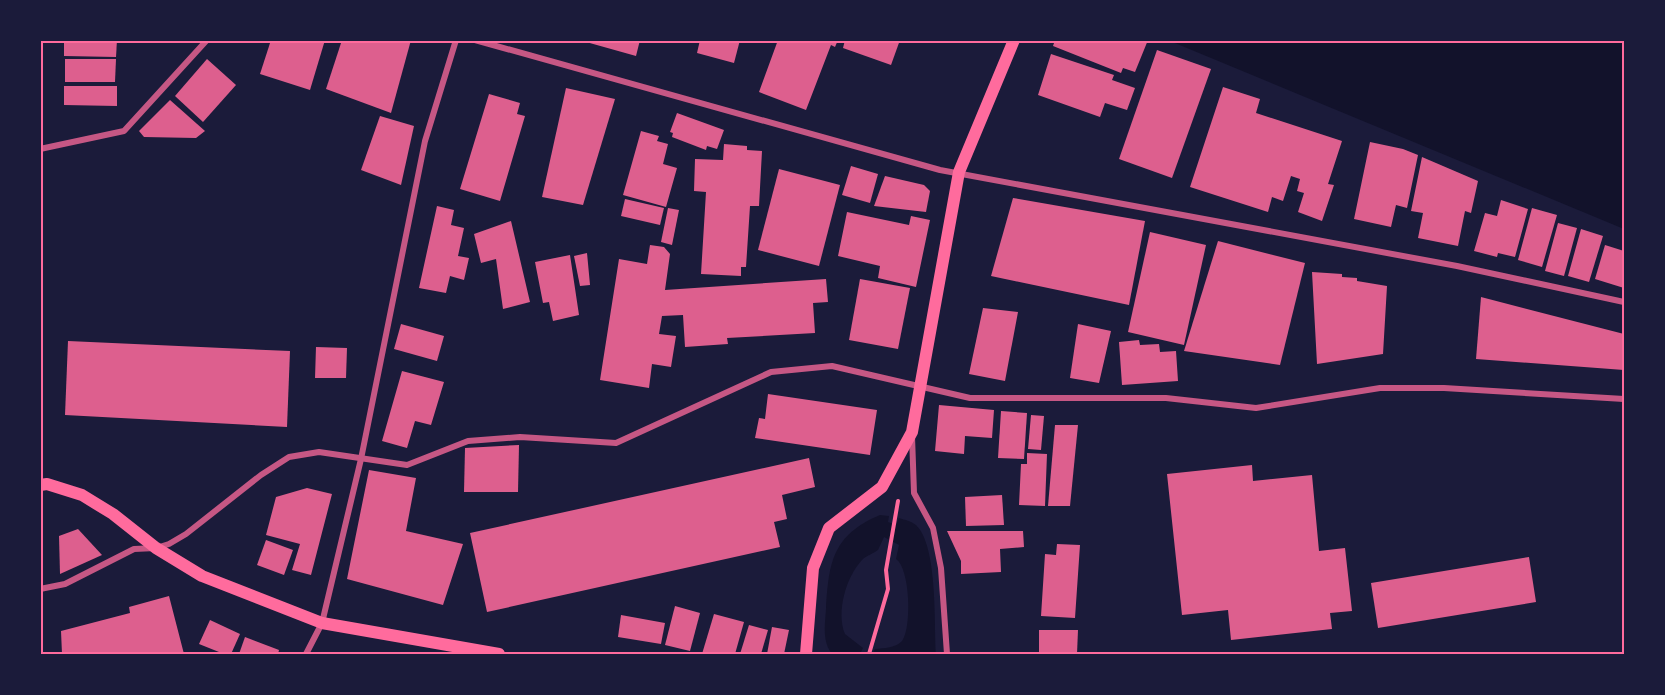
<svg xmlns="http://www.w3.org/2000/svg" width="1665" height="695" font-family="'DejaVu Sans',sans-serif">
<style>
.water{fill:#12122b}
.building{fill:#dd5f8e}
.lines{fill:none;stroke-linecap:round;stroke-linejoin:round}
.path{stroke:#ff6b9d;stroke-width:4}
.minor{stroke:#c65784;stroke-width:6}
.secondary{stroke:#ff6b9d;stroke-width:12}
.neatline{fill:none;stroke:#ff6b9d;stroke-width:2}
</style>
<rect width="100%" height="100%" fill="#1b1b3a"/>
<!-- water -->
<g class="water">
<polygon points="1170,41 1624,41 1624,229"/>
<path d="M880,515L889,516L888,522L896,525L899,518C905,520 911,521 916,525C938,546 934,624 936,654H872L875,649C884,648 896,648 902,641C912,627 910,568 896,559L899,545L884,537L878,550C873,554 867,555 862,560C846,577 836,612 845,634L863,648L861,652L870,654H832C822,641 825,625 826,609C829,563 832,535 880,515Z"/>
</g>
<!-- building -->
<g class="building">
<polygon points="64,40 117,40 116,57 64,56"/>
<polygon points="271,40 325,40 310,90 260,74"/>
<polygon points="342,40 411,40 391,113 326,89"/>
<polygon points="579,40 640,40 636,56"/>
<polygon points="700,40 740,40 734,63 697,53"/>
<polygon points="778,40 838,40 835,47 831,45 806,110 759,92"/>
<polygon points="845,40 900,40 891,65 843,48"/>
<polygon points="1055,40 1148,40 1135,72 1123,68 1121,73 1053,46"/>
<polygon points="1157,50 1211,69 1172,178 1119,159"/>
<polygon points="1051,54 1114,75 1112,80 1135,88 1127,110 1105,103 1100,117 1038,95"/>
<polygon points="65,59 116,59 115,82 65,82"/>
<polygon points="207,59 236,85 203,122 175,96"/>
<polygon points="64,86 117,86 117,106 64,105"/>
<polygon points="1223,87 1260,99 1256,113 1342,141 1328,184 1334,185 1322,221 1298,212 1304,193 1297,191 1300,179 1291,176 1283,201 1272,197 1268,212 1190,187"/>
<polygon points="566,88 615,99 583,205 542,197"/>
<polygon points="489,94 520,103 517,114 525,116 500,201 460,189"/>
<polygon points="170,100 205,131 196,138 144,137 139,131"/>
<polygon points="677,113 724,130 717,149 707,146 706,150 672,137 673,133 670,132"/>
<polygon points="380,116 414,126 401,185 361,170"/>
<polygon points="641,131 659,136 657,141 668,144 663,164 677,168 666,207 623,195"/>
<polygon points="1370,142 1403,149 1418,155 1407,208 1396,205 1391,227 1354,219"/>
<polygon points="724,144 747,146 747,150 762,151 759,206 750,206 746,267 741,267 741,276 701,274 706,192 694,191 695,159 723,160"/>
<polygon points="1422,157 1478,181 1471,213 1465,211 1458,246 1418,238 1423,213 1411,211"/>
<polygon points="851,166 878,174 870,203 842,195"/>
<polygon points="779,169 840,185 819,266 758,250"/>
<polygon points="885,176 924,185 930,191 926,212 874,206"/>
<polygon points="1013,198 1145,221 1129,305 991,276"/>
<polygon points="625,199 664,208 660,225 621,216"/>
<polygon points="1501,200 1528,209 1515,257 1498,253 1497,257 1474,251 1485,213 1497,216"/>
<polygon points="437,206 454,210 451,225 464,228 458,256 469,258 464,280 450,276 446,293 419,288"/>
<polygon points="668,208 679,210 672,245 661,242"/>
<polygon points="1532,208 1557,215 1542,267 1518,260"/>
<polygon points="847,212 909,225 911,216 930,220 916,287 878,278 880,266 838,256"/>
<polygon points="511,221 530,302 503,309 496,259 481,263 474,234"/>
<polygon points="1558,223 1577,228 1564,276 1545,271"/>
<polygon points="1581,229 1603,236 1589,282 1568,276"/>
<polygon points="1150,232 1206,245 1184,345 1128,332"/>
<polygon points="1218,241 1305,263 1280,365 1184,351"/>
<polygon points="650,245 664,247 670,254 665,290 826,279 828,302 813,303 815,333 727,338 728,344 685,347 683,315 662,316 659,334 676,336 671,367 652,364 649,388 600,380 619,259 647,264"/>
<polygon points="1605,245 1624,251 1624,288 1595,279"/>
<polygon points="587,253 590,285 580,286 574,256"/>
<polygon points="570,255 579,315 553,321 549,302 543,303 535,262"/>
<polygon points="1312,272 1342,274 1342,277 1357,278 1357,281 1387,286 1383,354 1317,364"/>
<polygon points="860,279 910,288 898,349 849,340"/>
<polygon points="1481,297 1624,334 1624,370 1476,359"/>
<polygon points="983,308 1018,312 1005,381 969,374"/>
<polygon points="401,324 444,336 437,361 394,349"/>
<polygon points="1078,324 1111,331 1099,383 1070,378"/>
<polygon points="1139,340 1140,345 1159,344 1160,352 1176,351 1178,381 1122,385 1119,342"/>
<polygon points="68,341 290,351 287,427 65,415"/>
<polygon points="316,347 347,348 346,378 315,378"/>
<polygon points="402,371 444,382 431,425 415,421 407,448 382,441"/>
<polygon points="768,394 877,410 870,455 755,438 759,418 765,419"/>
<polygon points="939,405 994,410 992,438 965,436 964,454 935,451"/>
<polygon points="1001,411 1027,413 1024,459 998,458"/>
<polygon points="1031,415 1044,416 1041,450 1028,449"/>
<polygon points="1055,425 1078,425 1070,506 1048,506"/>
<polygon points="519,445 518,492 464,492 465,448"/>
<polygon points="1027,453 1047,454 1045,506 1019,505 1021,464 1027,464"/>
<polygon points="809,458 815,487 782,495 787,519 774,522 780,547 487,612 470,533"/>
<polygon points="1252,465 1253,481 1312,475 1319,551 1345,548 1352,611 1330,613 1332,629 1231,640 1228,610 1182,615 1167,474"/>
<polygon points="369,470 416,478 406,531 463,544 443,605 347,579"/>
<polygon points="307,488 332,494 311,575 292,570 300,544 266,535 276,497"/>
<polygon points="1002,495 1004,525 966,526 965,497"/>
<polygon points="78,529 102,555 60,574 59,536"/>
<polygon points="947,531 1023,531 1024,547 1000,549 1001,572 961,574 961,561"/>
<polygon points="266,540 293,550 284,575 257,565"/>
<polygon points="1057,544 1080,545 1075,618 1041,616 1045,554 1056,555"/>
<polygon points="1529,557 1536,602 1378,628 1371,583"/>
<polygon points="169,596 184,654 62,654 61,631 130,613 129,607"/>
<polygon points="675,606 700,613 690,651 665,645"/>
<polygon points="714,614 744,622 735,654 702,654"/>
<polygon points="621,615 665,623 661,644 618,637"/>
<polygon points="210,620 240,634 231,654 224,654 199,644"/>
<polygon points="749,625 768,630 761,654 740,654"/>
<polygon points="772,627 789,630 784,654 767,654"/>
<polygon points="1039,630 1078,630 1077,654 1039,654"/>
<polygon points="245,637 279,650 278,654 239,654"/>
</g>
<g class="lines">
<!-- path -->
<polyline class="path" points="869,654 888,589 886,570 898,501"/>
<!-- minor -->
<g class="minor">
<polyline points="475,40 940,170 1457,266 1624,302"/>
<polyline points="40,149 124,131 207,40"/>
<polyline points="912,436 914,493 933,528 941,568 947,654"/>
<polyline points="40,589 65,584 134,549 156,548 169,544 186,534 261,475 289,457 319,452 407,465 468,441 520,437 616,443 771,372 832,366 970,398 1166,398 1256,408 1380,388 1444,388 1624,399"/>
<polyline points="306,654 322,623 361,459 425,141 456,40"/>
</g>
<!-- secondary -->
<g class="secondary">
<polyline points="40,485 47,484 82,495 113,514 156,548 202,576 322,623 499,654"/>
<polyline points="806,654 813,568 829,528 882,487 912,432 959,172 1014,40"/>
</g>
</g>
<!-- border -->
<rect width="1665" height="695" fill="none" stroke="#1b1b3a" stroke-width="84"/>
<rect x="42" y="42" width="1581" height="611" class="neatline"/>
</svg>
